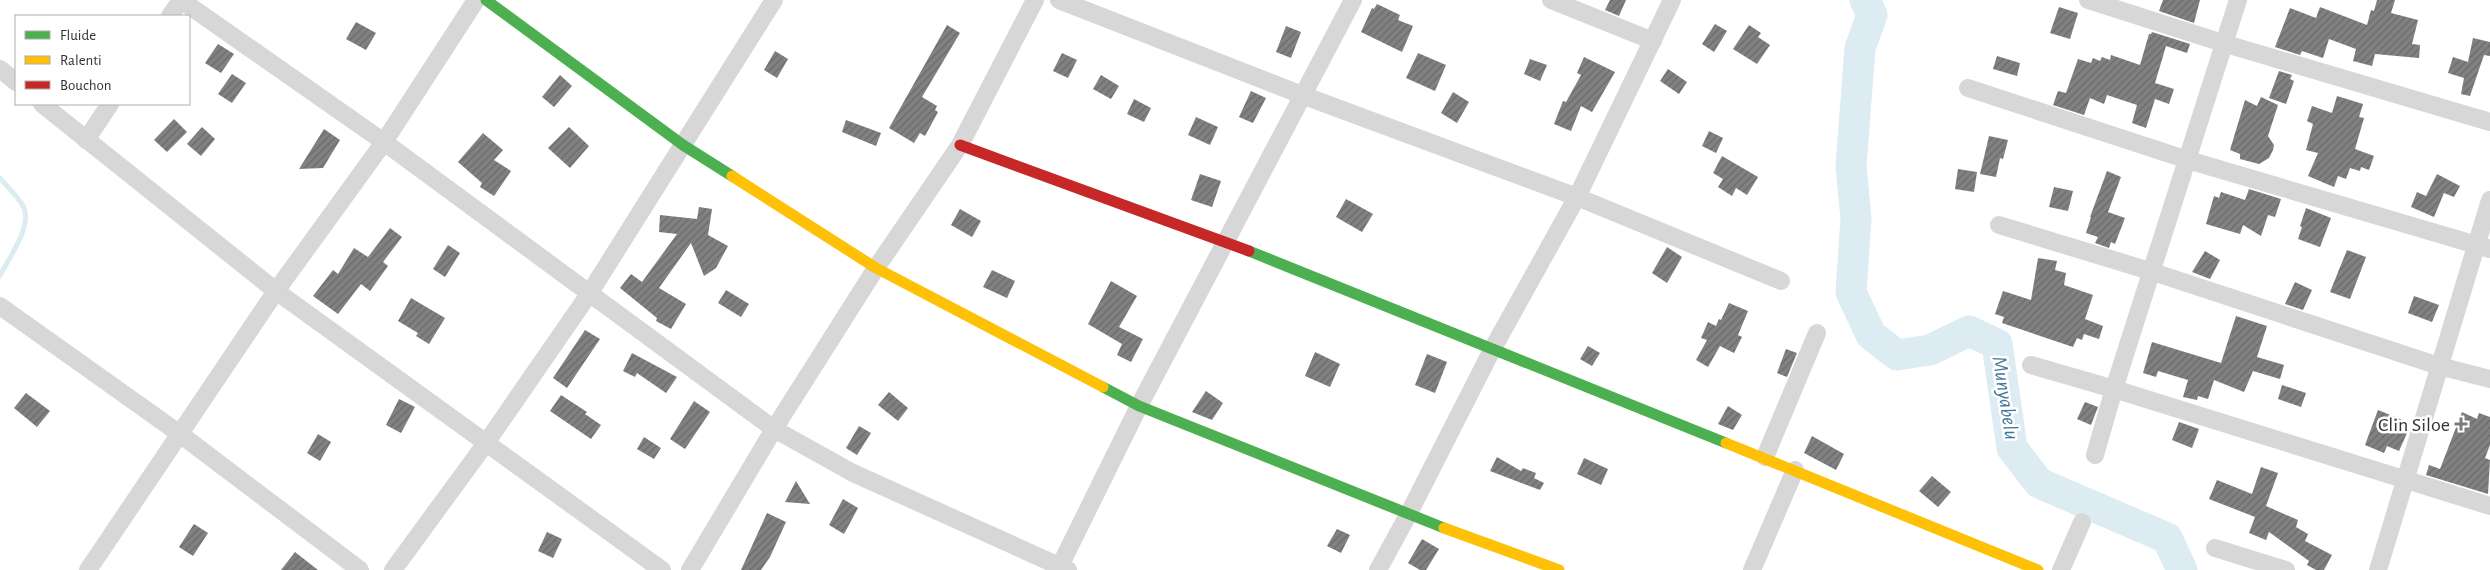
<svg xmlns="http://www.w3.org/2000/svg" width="2490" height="570" font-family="'Alegreya Sans',sans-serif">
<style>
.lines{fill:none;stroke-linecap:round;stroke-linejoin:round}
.stream{stroke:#ddebf3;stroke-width:5}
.river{stroke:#ddebf3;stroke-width:31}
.building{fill:url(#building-hatch)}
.street{stroke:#d7d7d7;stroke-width:18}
.fast{stroke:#4caf50;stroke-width:11}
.slow{stroke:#ffc107;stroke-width:11}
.jam{stroke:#c62828;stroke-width:11}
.poi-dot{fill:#7a7a7a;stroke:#fff;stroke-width:2}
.labels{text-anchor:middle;stroke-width:5;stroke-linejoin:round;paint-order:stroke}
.poi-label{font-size:20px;fill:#333;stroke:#fff;text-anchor:end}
.water-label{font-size:21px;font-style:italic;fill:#3f7597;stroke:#fff}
</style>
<defs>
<pattern id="building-hatch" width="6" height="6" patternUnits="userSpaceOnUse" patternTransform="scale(1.25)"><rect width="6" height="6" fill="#818181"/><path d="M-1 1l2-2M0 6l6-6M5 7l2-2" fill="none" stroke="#6a6a6a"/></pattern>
</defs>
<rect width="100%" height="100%" fill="#fff"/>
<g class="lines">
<!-- stream -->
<path class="stream" d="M0,178C7,187 20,198 24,208C32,227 8,259 0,276"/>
<!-- river -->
<polyline class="river" points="1865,0 1872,15 1860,48 1851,166 1856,218 1851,292 1871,335 1897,355 1930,350 1969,331 1997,344 2012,448 2039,483 2167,538 2182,570"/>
</g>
<!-- building -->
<g class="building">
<polygon points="1610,0 1626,0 1619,16 1605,10"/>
<polygon points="2163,0 2200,0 2194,23 2159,11"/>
<polygon points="2377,0 2395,0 2391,13 2418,20 2412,44 2420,45 2419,58 2375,54 2372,66 2353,61 2356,49 2329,39 2323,58 2302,51 2300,55 2275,47 2290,8 2316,18 2320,7 2367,25 2371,10 2374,11"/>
<polygon points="1377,4 1400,15 1398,20 1413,26 1402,52 1361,32 1372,8 1374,9"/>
<polygon points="2059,7 2078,13 2070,39 2050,33"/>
<polygon points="356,22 376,33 366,50 346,39"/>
<polygon points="1715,24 1727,31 1714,52 1702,44"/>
<polygon points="947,25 960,33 922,97 937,106 935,110 938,112 925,136 920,133 914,143 889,128"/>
<polygon points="1749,25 1761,33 1758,37 1770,45 1757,64 1733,49"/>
<polygon points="1286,26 1301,32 1291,58 1276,52"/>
<polygon points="2152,32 2190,44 2187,53 2166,46 2155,83 2174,89 2169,104 2155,99 2146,128 2132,123 2137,105 2107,95 2104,104 2090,98 2084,115 2053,105 2058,91 2066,93 2078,59 2091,63 2093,58 2100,61 2102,57 2110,60 2111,55 2140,65 2149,34 2151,34"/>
<polygon points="2473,38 2490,42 2490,56 2484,55 2470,96 2461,94 2464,78 2448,73 2453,57 2468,62"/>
<polygon points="218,44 234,54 221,73 205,63"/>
<polygon points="775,51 788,59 777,78 764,70"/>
<polygon points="1062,53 1077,60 1068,78 1053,71"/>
<polygon points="1418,53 1446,65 1435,91 1406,78"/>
<polygon points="1997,56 2020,63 2017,76 1993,69"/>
<polygon points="1584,57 1615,72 1592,112 1581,106 1571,131 1554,124 1563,101 1566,102 1581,75 1577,73"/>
<polygon points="1530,59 1547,65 1540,81 1524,74"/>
<polygon points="1668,69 1687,82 1679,94 1660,81"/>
<polygon points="2279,71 2292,75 2290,79 2294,81 2286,104 2269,98"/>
<polygon points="232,74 246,83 232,103 218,94"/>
<polygon points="560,75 572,86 554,107 542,97"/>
<polygon points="1101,75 1119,86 1111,99 1093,89"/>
<polygon points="1251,91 1266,98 1253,123 1239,117"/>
<polygon points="1453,92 1469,102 1457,123 1441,113"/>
<polygon points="2337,96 2363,104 2359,117 2364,118 2355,149 2374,156 2369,170 2361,167 2360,171 2350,168 2346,179 2338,176 2334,187 2308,176 2318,153 2306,150 2313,124 2307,121 2312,106 2332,113"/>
<polygon points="2261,97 2278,105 2268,136 2274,145 2273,150 2269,158 2259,164 2240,159 2240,154 2230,150 2245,100 2257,106"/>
<polygon points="1134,99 1151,108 1144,122 1127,114"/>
<polygon points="1196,117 1218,127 1210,145 1188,135"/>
<polygon points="174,119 187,132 167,152 154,140"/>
<polygon points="846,120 881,133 876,146 842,132"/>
<polygon points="202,127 215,139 201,156 187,144"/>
<polygon points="569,127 589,146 570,168 548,148"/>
<polygon points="324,129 340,140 323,168 299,169"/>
<polygon points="1709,131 1723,138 1716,153 1702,146"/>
<polygon points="483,133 503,150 494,160 511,171 494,196 480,187 482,183 458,162"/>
<polygon points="1989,136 2008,140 2003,159 2000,158 1996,177 1980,174"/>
<polygon points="1722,156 1758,177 1747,195 1736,188 1732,196 1718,187 1723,179 1713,173"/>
<polygon points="1958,169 1977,172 1974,192 1955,189"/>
<polygon points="2107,171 2121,177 2108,212 2125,218 2115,244 2111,242 2109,248 2095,243 2098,237 2086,233 2091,217 2090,217"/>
<polygon points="1200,174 1221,181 1212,207 1191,200"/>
<polygon points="2437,174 2460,186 2454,197 2444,193 2434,217 2411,207 2417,192 2426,196"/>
<polygon points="2054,187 2073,191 2068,211 2049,207"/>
<polygon points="2249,189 2281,199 2275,217 2268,215 2261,236 2243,225 2240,234 2206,224 2214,196 2219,198 2221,192 2245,200"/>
<polygon points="1346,199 1373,214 1362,232 1336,217"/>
<polygon points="699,207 712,209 708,235 728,246 716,268 704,276 691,243 659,288 686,304 671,329 656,321 657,318 620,288 631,274 642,282 677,234 659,232 660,215 697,219"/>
<polygon points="2306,208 2331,218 2320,247 2298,239 2302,227 2300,226"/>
<polygon points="960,209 981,221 972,237 951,225"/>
<polygon points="390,228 402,237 383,262 388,266 370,291 361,284 338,314 313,296 333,270 338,274 354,248 368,257"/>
<polygon points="448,245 460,253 445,277 433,269"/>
<polygon points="1667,247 1682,257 1667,283 1652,273"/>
<polygon points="2347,250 2366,257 2350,299 2330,292"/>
<polygon points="2205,251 2220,260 2210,279 2192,272"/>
<polygon points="2038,258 2057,261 2055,270 2066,273 2064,285 2093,295 2085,319 2103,326 2099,339 2084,334 2082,340 2077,338 2073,347 2002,323 2004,317 1995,314 2003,291 2031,300"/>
<polygon points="992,270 1015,281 1007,298 983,287"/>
<polygon points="1111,281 1137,296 1119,327 1143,339 1131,362 1117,355 1122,344 1088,324"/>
<polygon points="2295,282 2312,290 2303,310 2285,304"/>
<polygon points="726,290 749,304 741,317 718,303"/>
<polygon points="2414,296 2439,305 2432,322 2408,313"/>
<polygon points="411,298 445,318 429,344 416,336 418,333 398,321"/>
<polygon points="1729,303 1748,311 1738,335 1742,337 1734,353 1720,346 1708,367 1696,360 1707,340 1701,338 1708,322 1716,326 1719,319 1721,320"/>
<polygon points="2236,316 2267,326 2257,357 2284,365 2280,379 2253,371 2244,392 2214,380 2208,399 2198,396 2197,400 2183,397 2188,380 2158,371 2156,377 2143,373 2152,342 2221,363"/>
<polygon points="585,330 600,339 567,388 553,378"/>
<polygon points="1588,346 1600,353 1592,366 1580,359"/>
<polygon points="1786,349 1797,353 1787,377 1777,373"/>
<polygon points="1315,352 1340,364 1330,387 1305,376"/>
<polygon points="632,353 677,377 666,393 637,373 635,377 623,371"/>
<polygon points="1427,354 1447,362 1435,393 1415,385"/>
<polygon points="2282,385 2306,393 2301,407 2278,399"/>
<polygon points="1206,391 1223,403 1212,420 1192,412"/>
<polygon points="889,392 908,408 898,421 878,405"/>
<polygon points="26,393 50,411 37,427 14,408"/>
<polygon points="561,395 587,412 585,414 601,425 591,439 550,411"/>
<polygon points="399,399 415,407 401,433 386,425"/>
<polygon points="694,401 710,412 685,449 670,439"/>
<polygon points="2085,402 2098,407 2091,425 2077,419"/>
<polygon points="1728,406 1742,415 1733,430 1718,424"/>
<polygon points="2378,410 2405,421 2402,428 2408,431 2399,451 2387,446 2384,453 2365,445"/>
<polygon points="2462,412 2477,419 2479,413 2490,417 2490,445 2485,458 2490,460 2488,494 2426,475 2429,465 2440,469"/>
<polygon points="2179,422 2199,429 2192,448 2172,440"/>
<polygon points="859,426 871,433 857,455 846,448"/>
<polygon points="318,434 331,442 320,461 307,453"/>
<polygon points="1812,436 1844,454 1836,470 1804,453"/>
<polygon points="644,437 661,448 654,459 637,449"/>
<polygon points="1497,457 1521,471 1523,468 1536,473 1534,478 1544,483 1540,490 1490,471"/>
<polygon points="1584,458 1608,469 1601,485 1577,474"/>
<polygon points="2261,467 2278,473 2266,506 2298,520 2296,527 2308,534 2305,541 2332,555 2324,570 2316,570 2307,565 2309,561 2269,532 2266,540 2249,533 2255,517 2209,499 2217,480 2252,494"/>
<polygon points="1932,476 1951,492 1938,507 1919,491"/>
<polygon points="796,481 810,504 785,502"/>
<polygon points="843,499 858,508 844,534 829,525"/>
<polygon points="767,513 786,522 770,557 761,570 741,570"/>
<polygon points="194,524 208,533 193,556 179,547"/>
<polygon points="1337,529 1350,535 1341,553 1327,546"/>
<polygon points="547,532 562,539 553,558 538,551"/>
<polygon points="1422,539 1439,549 1426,570 1420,570 1408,563"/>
<polygon points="295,552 318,570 281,570"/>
</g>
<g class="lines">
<!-- street -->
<g class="street">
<polyline points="181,0 384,142 774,429 853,473 1068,570"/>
<polyline points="1059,0 1302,95 1577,197 1781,281"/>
<polyline points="1551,0 1653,41"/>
<polyline points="2088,0 2226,44 2490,122"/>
<polyline points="170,16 181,0"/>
<polyline points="0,69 16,82"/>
<polyline points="1968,88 2188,160 2490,249"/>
<polyline points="42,104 276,291 662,570"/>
<polyline points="86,140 110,104"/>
<polyline points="1999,225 2153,272 2439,366 2490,379"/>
<polyline points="0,306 180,434 360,570"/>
<polyline points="2031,365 2114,389 2490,506"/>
<polyline points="2095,455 2114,389 2238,0"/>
<polyline points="1765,457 1817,333"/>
<polyline points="2215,548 2286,570"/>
<polyline points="88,570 276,291 384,142 476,0"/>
<polyline points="393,570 486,443 589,294 774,0"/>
<polyline points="690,570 774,429 876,268 960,145 1035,0"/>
<polyline points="1058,570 1139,406 1353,0"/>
<polyline points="1378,570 1408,515 1493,348 1577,197 1672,0"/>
<polyline points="1752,570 1795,470"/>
<polyline points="2061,570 2082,522"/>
<polyline points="2378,570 2490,200"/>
</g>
<!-- fast -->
<g class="fast">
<polyline points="486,0 683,145 732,176"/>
<polyline points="1249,251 1726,443"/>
<polyline points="1103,387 1139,406 1444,528"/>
</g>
<!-- slow -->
<g class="slow">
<polyline points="732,176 876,268 1103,387"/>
<polyline points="1726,443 2038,570"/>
<polyline points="1444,528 1559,570"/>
</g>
<!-- jam -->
<polyline class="jam" points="960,145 1249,251"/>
</g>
<!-- markers -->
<path class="poi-dot" d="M2458.5 416.5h5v5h5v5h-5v5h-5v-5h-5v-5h5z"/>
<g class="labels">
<!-- poi labels -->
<g class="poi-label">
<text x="2450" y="431">Clin Siloe</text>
</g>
<!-- water labels -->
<g class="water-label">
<text transform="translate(2006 398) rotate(81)" y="7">Munyabelu</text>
</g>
</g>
<!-- legend -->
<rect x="15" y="15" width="175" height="90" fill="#ffffff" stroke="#adadad"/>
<rect x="25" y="31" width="25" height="8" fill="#4caf50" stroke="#adadad"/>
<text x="60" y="40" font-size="15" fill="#333333">Fluide</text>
<rect x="25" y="56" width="25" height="8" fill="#ffc107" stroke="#adadad"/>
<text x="60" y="65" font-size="15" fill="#333333">Ralenti</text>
<rect x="25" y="81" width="25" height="8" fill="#c62828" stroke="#adadad"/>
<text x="60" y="90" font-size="15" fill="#333333">Bouchon</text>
</svg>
